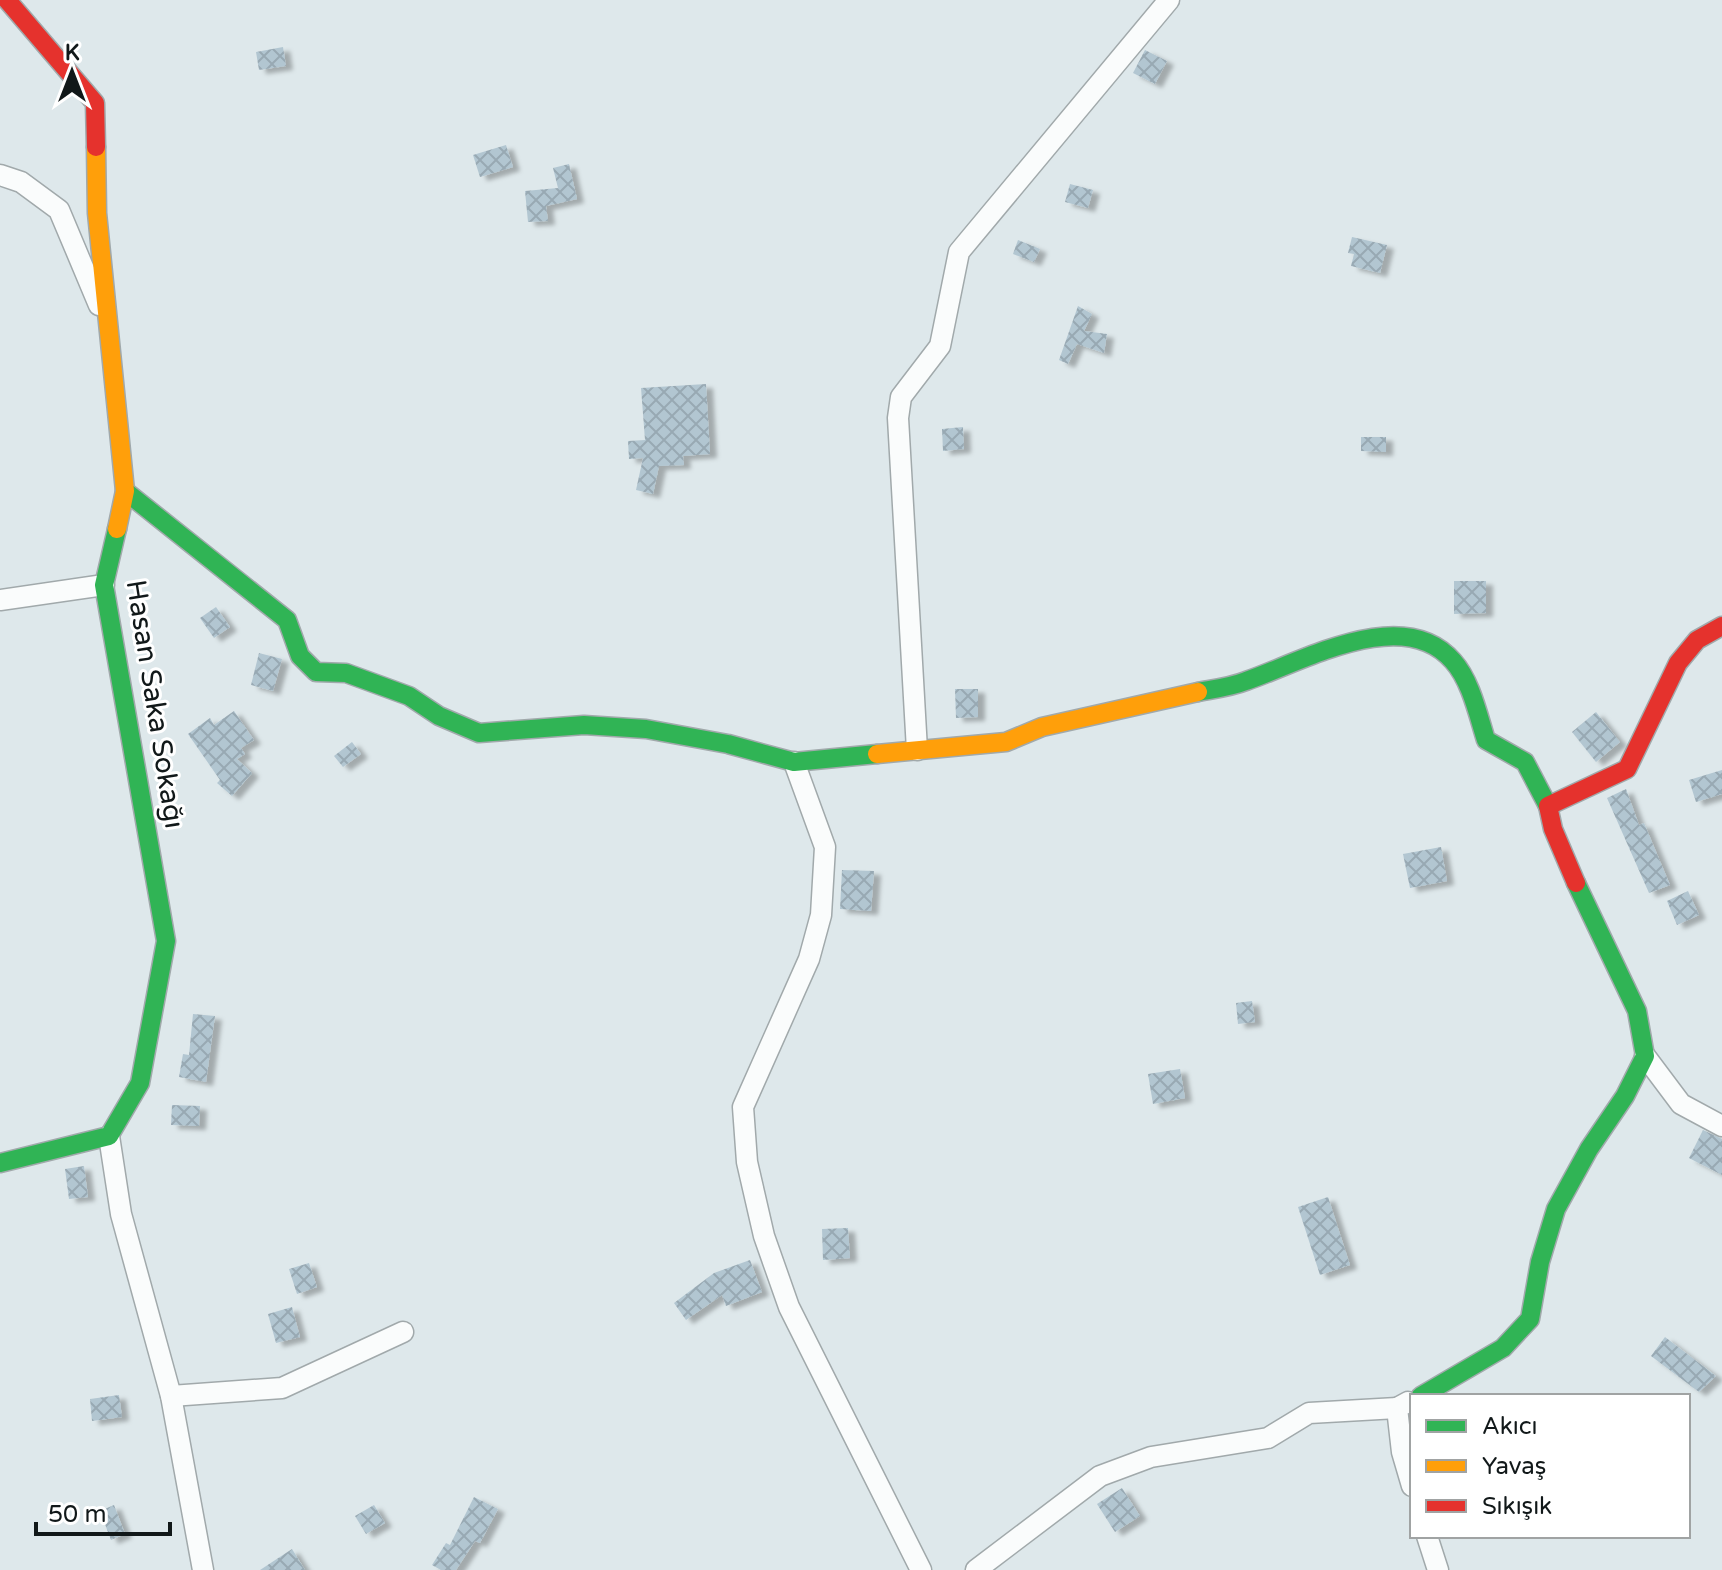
<svg xmlns="http://www.w3.org/2000/svg" width="1722" height="1570" font-family="'Varela Round',sans-serif">
<style>
.building{fill:url(#building-cross-hatch);filter:url(#shadow)}
.lines{fill:none;stroke-linecap:round;stroke-linejoin:round}
.street-casing{stroke:#a1a9ab;stroke-width:23}
.fast-casing{stroke:#a1a9ab;stroke-width:21}
.slow-casing{stroke:#a1a9ab;stroke-width:21}
.jam-casing{stroke:#a1a9ab;stroke-width:21}
.street{stroke:#fafcfc;stroke-width:20}
.fast{stroke:#30b455;stroke-width:18}
.slow{stroke:#ff9f0a;stroke-width:18}
.jam{stroke:#e5322d;stroke-width:18}
.labels{text-anchor:middle;stroke-width:6;stroke-linejoin:round;paint-order:stroke}
.street-label{font-size:28px;fill:#111819;stroke:#fff}
</style>
<defs>
<pattern id="building-cross-hatch" width="8" height="8" patternUnits="userSpaceOnUse" patternTransform="scale(2)"><rect width="8" height="8" fill="#b2c6d1"/><path d="M0 0l8 8M0 8l8-8" fill="none" stroke="#98a9b3"/></pattern>
<filter id="shadow"><feDropShadow dx="7" dy="4" stdDeviation="2" flood-color="#0004"/></filter>
</defs>
<rect width="100%" height="100%" fill="#dee8eb"/>
<!-- building -->
<g class="building">
<polygon points="283,47 286,66 259,70 256,52"/>
<polygon points="1145,50 1167,61 1155,84 1133,73"/>
<polygon points="506,145 513,167 480,177 473,155"/>
<polygon points="569,164 577,199 546,206 548,221 528,222 525,191 558,188 553,168"/>
<polygon points="1070,184 1093,190 1088,208 1065,202"/>
<polygon points="1352,237 1387,245 1380,273 1351,266 1354,254 1348,253"/>
<polygon points="1018,240 1040,249 1034,262 1013,254"/>
<polygon points="1078,306 1092,314 1084,331 1107,334 1104,353 1077,344 1068,364 1059,360"/>
<polygon points="706,384 710,454 683,456 684,465 659,466 653,494 636,490 643,458 629,459 628,441 645,440 641,388"/>
<polygon points="963,427 964,449 943,451 942,429"/>
<polygon points="1361,437 1386,437 1386,452 1361,451"/>
<polygon points="1454,581 1486,581 1486,613 1454,614"/>
<polygon points="216,607 230,627 214,638 200,618"/>
<polygon points="259,653 282,659 273,691 251,685"/>
<polygon points="955,689 978,689 978,717 956,718"/>
<polygon points="234,711 254,740 241,748 245,754 237,759 252,773 232,796 217,783 220,780 188,734 210,718 214,725"/>
<polygon points="1596,712 1620,742 1596,762 1572,732"/>
<polygon points="352,742 361,754 343,767 334,756"/>
<polygon points="1722,770 1722,794 1696,802 1689,780"/>
<polygon points="1626,789 1639,825 1644,823 1670,885 1649,893 1607,798"/>
<polygon points="1441,847 1447,881 1410,888 1403,854"/>
<polygon points="842,870 874,871 871,911 840,909"/>
<polygon points="1688,891 1699,915 1677,925 1667,901"/>
<polygon points="1252,1001 1255,1022 1238,1024 1236,1003"/>
<polygon points="193,1014 215,1016 206,1082 179,1077 183,1054 189,1055"/>
<polygon points="1180,1069 1185,1098 1153,1104 1148,1074"/>
<polygon points="172,1105 200,1106 199,1126 171,1125"/>
<polygon points="1703,1130 1722,1139 1722,1175 1689,1158"/>
<polygon points="84,1166 88,1197 69,1199 65,1169"/>
<polygon points="1328,1197 1350,1265 1320,1275 1298,1207"/>
<polygon points="848,1228 850,1258 823,1260 822,1229"/>
<polygon points="750,1260 762,1292 726,1306 722,1295 686,1320 674,1303 714,1273"/>
<polygon points="309,1263 317,1287 297,1294 289,1269"/>
<polygon points="292,1307 300,1337 276,1343 268,1314"/>
<polygon points="1665,1337 1716,1376 1699,1392 1651,1356"/>
<polygon points="119,1395 122,1417 92,1421 90,1399"/>
<polygon points="1122,1488 1140,1516 1115,1532 1097,1504"/>
<polygon points="474,1497 498,1509 480,1543 475,1541 456,1570 441,1570 432,1565 446,1543 450,1545"/>
<polygon points="114,1505 125,1534 111,1540 100,1511"/>
<polygon points="374,1505 385,1523 366,1534 355,1516"/>
<polygon points="292,1549 305,1570 260,1570"/>
</g>
<g class="lines">
<!-- street casing -->
<g class="street-casing">
<g id="street">
<polyline points="0,175 21,182 59,210 99,305"/>
<polyline points="0,600 104,585"/>
<polyline points="917,750 898,418 901,397 940,346 959,252 1169,0"/>
<polyline points="794,762 825,847 821,915 809,959 743,1107 747,1162 764,1236 789,1307 921,1570"/>
<polyline points="1645,1056 1681,1104 1722,1126"/>
<polyline points="109,1136 121,1214 171,1396 203,1570"/>
<polyline points="171,1396 282,1388 403,1332"/>
<polyline points="1408,1402 1397,1408 1402,1452 1412,1486"/>
<polyline points="1427,1536 1438,1570"/>
<polyline points="976,1570 1100,1476 1151,1457 1268,1438 1309,1413 1397,1408"/>
</g>
</g>
<!-- fast casing -->
<g class="fast-casing">
<g id="fast">
<polyline points="125,491 287,620 300,656 316,672 346,673 409,696 439,716 479,733 584,725 646,729 728,744 794,762 877,754"/>
<path d="M1198,692C1214,689 1231,687 1246,681C1302,662 1403,603 1453,661C1471,681 1478,715 1486,740L1525,762L1548,806"/>
<polyline points="0,1163 109,1136 140,1083 166,941 104,585 117,529"/>
<polyline points="1421,1396 1503,1348 1530,1319 1540,1262 1556,1209 1589,1149 1625,1096 1645,1056 1637,1011 1576,883"/>
</g>
</g>
<!-- slow casing -->
<g class="slow-casing">
<g id="slow">
<polyline points="96,147 97,213 125,491 117,529"/>
<polyline points="877,754 1006,742 1042,727 1198,692"/>
</g>
</g>
<!-- jam casing -->
<g class="jam-casing">
<g id="jam">
<polyline points="7,0 95,103 96,147"/>
<polyline points="1576,883 1553,829 1548,806 1627,769 1678,663 1697,640 1722,626"/>
</g>
</g>
<!-- street -->
<use href="#street" class="street"/>
<!-- fast -->
<use href="#fast" class="fast"/>
<!-- slow -->
<use href="#slow" class="slow"/>
<!-- jam -->
<use href="#jam" class="jam"/>
</g>
<g class="labels">
<!-- street labels -->
<g class="street-label">
<text transform="translate(156 704) rotate(81)" y="10">Hasan Saka Sokağı</text>
</g>
</g>
<!-- legend -->
<rect x="1410" y="1394" width="280" height="144" fill="#ffffff" stroke="#a0a3a3" stroke-width="2"/>
<rect x="1426" y="1420" width="40" height="12" fill="#30b455" stroke="#a0a3a3" stroke-width="2"/>
<text x="1482" y="1434" font-size="24" fill="#111819">Akıcı</text>
<rect x="1426" y="1460" width="40" height="12" fill="#ff9f0a" stroke="#a0a3a3" stroke-width="2"/>
<text x="1482" y="1474" font-size="24" fill="#111819">Yavaş</text>
<rect x="1426" y="1500" width="40" height="12" fill="#e5322d" stroke="#a0a3a3" stroke-width="2"/>
<text x="1482" y="1514" font-size="24" fill="#111819">Sıkışık</text>
<!-- north arrow -->
<g transform="translate(72 72)" stroke="#ffffff" stroke-width="6" paint-order="stroke">
<path d="M0-6L14 30L0 20L-14 30Z" fill="#111819"/>
<text y="-12" font-size="22" font-weight="bold" text-anchor="middle" fill="#111819">K</text>
</g>
<!-- scale -->
<path d="M36 1522v12h134v-12" fill="none" stroke="#111819" stroke-width="4"/>
<text x="48" y="1522" font-size="24" fill="#111819" stroke="#ffffff" stroke-width="6" paint-order="stroke">50 m</text>
</svg>
